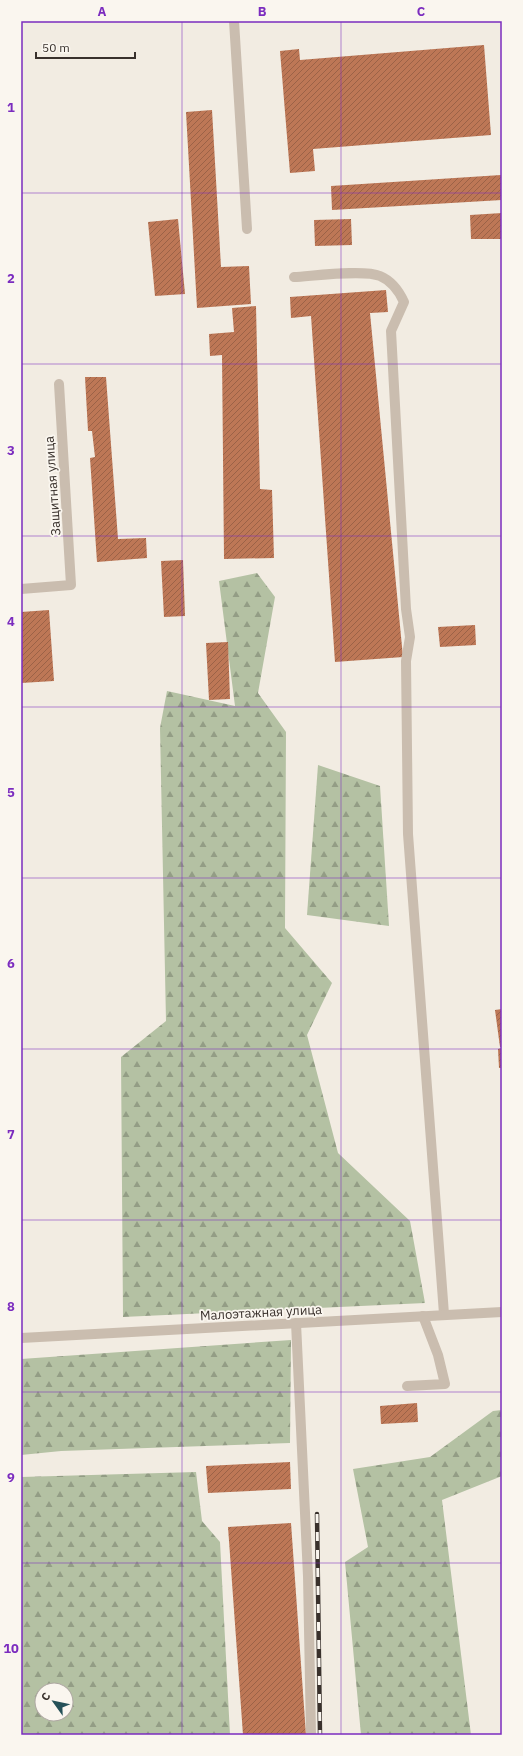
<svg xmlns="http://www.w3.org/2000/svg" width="523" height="1756" font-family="'IBM Plex Sans',sans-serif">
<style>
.forest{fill:url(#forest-firs);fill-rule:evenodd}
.building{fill:url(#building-hatch)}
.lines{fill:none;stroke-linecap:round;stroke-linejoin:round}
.minor{stroke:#cabdaf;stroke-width:10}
.rail-casing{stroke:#39312c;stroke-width:4.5}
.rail{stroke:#faf6ef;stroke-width:3;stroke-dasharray:9;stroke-linecap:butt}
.grid{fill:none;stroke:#7b2cbf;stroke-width:1;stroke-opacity:0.55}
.labels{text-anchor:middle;stroke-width:3.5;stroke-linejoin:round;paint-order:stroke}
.street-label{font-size:13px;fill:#39312c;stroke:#faf6ef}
.neatline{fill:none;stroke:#7b2cbf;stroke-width:1.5}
.grid-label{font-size:13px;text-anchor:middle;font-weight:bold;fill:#7b2cbf}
</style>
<defs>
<pattern id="forest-firs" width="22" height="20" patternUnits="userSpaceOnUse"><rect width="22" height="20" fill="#b4c1a3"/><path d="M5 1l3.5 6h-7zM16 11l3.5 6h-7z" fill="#939d85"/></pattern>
<pattern id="building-hatch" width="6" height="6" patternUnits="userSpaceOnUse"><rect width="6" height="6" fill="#bd7756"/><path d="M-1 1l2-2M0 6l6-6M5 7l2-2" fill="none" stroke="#9b6247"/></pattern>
</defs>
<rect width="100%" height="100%" fill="#f2ece2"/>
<!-- forest -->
<g class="forest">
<polygon points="257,573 275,597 258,693 286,732 285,928 332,983 307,1035 338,1153 410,1221 425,1303 123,1317 121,1057 166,1021 160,728 167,691 235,706 219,581"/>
<polygon points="318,765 380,786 389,926 307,915"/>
<polygon points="291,1340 290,1443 61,1451 21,1455 21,1359"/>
<polygon points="502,1410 502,1476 442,1500 471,1735 361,1735 345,1562 368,1547 353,1469 430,1457 493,1411"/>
<path d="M196,1472L202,1521L220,1542L230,1735H21V1477ZM42,1690H66V1714H42Z"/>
</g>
<!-- building -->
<g class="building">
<polygon points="484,45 491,135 313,149 315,171 290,173 280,51 299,49 300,60"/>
<polygon points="212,110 221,267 249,266 251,304 197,308 186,112"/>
<polygon points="501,175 502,200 332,210 331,186"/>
<polygon points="502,213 502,239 471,239 470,215"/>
<polygon points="178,219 185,294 155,296 148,222"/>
<polygon points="351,219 352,245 315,246 314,220"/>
<polygon points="386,290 388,312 370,313 403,657 335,662 311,316 291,318 290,297"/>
<polygon points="256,306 260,489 272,490 274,558 224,559 222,355 210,356 209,334 234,332 232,308"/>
<polygon points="85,377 106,377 118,539 146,538 147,558 97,562 90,458 95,457 92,431 88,431"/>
<polygon points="183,560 185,616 164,617 161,561"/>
<polygon points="49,610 54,681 21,683 21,612"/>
<polygon points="475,625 476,645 440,647 438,627"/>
<polygon points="228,642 230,699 209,700 206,643"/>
<polygon points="502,1009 502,1047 500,1047 495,1010"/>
<polygon points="502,1048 502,1068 499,1068 498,1049"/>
<polygon points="417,1403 418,1422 381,1424 380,1406"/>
<polygon points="290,1462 291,1489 208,1493 206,1466"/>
<polygon points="291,1523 306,1735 243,1735 228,1527"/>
</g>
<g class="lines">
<!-- minor -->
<g class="minor">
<polyline points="234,21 247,229"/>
<path d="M294,277C313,276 364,269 380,276C392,281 399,291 404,302L391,331L406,609L410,637L406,661L408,834L444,1314"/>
<polyline points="21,589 71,585 59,384"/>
<polyline points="296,1323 308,1576 311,1735"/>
<polyline points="21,1338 502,1312"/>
<polyline points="407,1386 445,1384 438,1355 423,1316"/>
</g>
<!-- rail casing -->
<g class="rail-casing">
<polyline id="rail" points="317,1514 320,1735"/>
</g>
<!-- rail -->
<use href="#rail" class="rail"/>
</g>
<!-- grid -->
<path class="grid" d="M182,21V1735M341,21V1735M21,193H502M21,364H502M21,536H502M21,707H502M21,878H502M21,1049H502M21,1220H502M21,1392H502M21,1563H502"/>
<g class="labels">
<!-- street labels -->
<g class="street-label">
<text transform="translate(52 486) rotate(-94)" y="5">Защитная улица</text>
<text transform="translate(261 1312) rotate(-3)" y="5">Малоэтажная улица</text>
</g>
</g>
<!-- border -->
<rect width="523" height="1756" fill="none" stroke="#faf6ef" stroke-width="44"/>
<!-- north arrow -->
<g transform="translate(54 1702) rotate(303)"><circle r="19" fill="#faf6ef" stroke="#ada7a1"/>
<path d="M0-3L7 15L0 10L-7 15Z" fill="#255158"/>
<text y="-6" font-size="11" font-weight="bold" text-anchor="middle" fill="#39312c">С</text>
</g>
<!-- scale -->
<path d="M36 52v6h99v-6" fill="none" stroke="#39312c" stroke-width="2"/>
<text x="42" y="52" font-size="12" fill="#39312c" stroke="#faf6ef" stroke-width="3" paint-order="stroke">50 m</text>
<rect x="22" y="22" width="479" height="1712" class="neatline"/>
<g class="grid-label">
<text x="102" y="16">A</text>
<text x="262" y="16">B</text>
<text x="421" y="16">C</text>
<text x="11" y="112">1</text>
<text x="11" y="283">2</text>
<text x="11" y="455">3</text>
<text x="11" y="626">4</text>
<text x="11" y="797">5</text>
<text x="11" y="968">6</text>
<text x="11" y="1139">7</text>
<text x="11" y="1311">8</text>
<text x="11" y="1482">9</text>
<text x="11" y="1653">10</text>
</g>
</svg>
